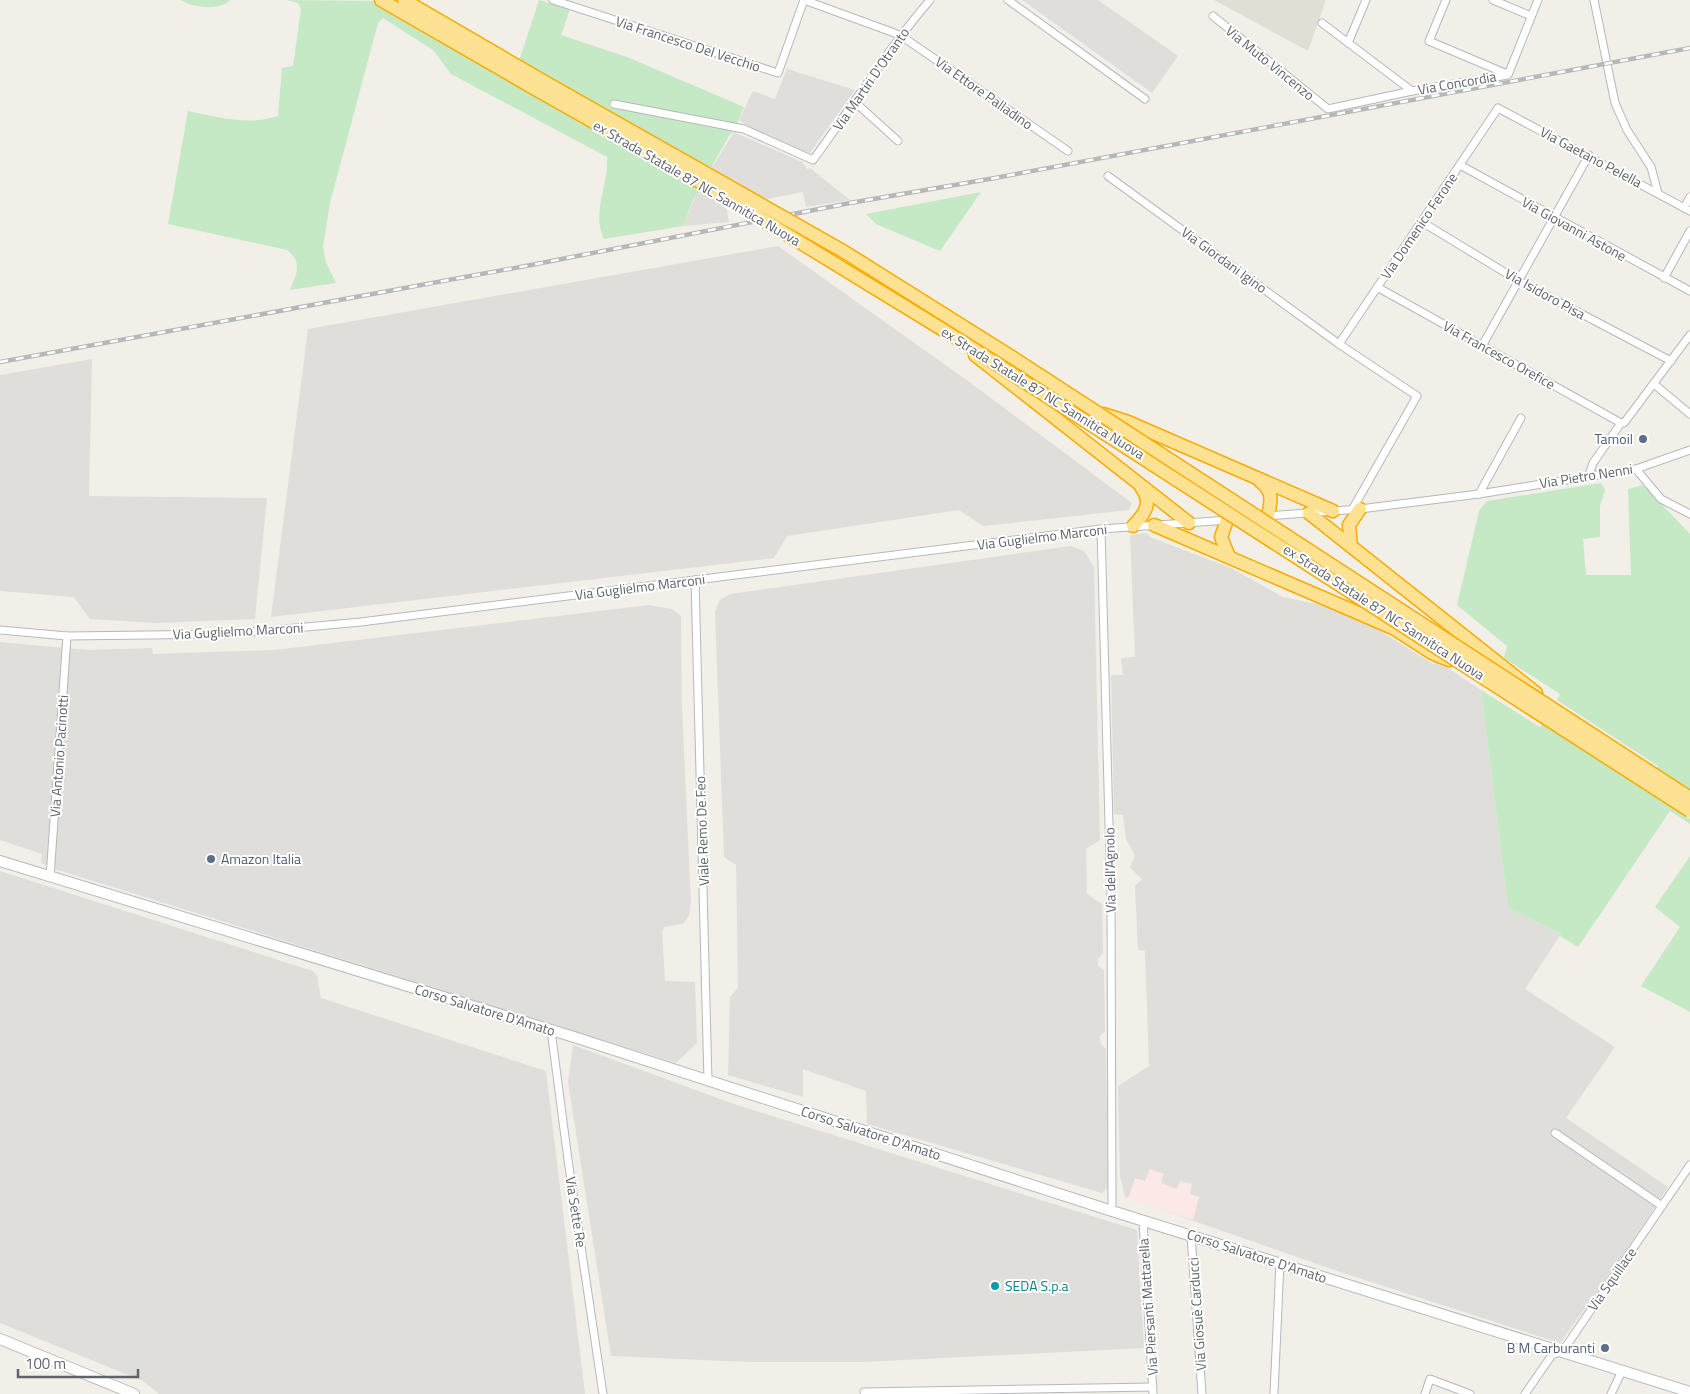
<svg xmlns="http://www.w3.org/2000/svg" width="1690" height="1394" font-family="'Titillium Web',sans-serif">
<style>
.industrial{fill:#e0deda}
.education{fill:#e1ded6}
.medical{fill:#fce8e6}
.green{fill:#c5e8c5}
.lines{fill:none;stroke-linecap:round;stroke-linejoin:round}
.street-casing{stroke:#b5b8bc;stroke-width:9}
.secondary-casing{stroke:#b6babf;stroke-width:12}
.highway-casing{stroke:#f9ab00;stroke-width:15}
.street{stroke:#fff;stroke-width:7}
.secondary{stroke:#fff;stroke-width:10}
.highway{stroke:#fde293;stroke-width:12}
.rail-casing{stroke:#b6b7b8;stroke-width:4.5}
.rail{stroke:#fff;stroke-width:2.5;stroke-dasharray:8;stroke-linecap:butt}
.highway-bridge-casing{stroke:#f9ab00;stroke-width:15;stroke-linecap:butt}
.highway-bridge{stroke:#fde293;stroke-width:12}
.service-dot{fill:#5c6f8a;stroke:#fff;stroke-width:2}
.culture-dot{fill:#0f9aa8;stroke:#fff;stroke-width:2}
.labels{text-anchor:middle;stroke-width:4;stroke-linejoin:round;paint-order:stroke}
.street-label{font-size:14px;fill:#5f6368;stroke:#fff}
.service-label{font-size:14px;fill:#4e5e75;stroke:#fff;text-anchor:end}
.culture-label{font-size:14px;fill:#0d838f;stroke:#fff;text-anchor:start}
</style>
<rect width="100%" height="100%" fill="#f1efe8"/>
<!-- industrial -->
<g class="industrial">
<polygon points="1022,0 1098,0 1178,56 1152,93"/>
<polygon points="787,69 855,90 809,154 750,128 739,120 753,91 775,99"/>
<polygon points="734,132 802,162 808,170 810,168 850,200 806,207 803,192 726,207 729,222 683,226 698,190"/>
<polygon points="778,246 968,381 1132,503 1129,510 983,526 959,510 787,536 774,558 271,617 308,329"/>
<polygon points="92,359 89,496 267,498 255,619 156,623 90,619 74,597 0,591 0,375"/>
<polygon points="1147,533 1150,537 1231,568 1283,597 1317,604 1342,614 1342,611 1363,620 1433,664 1436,660 1481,690 1508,908 1561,934 1525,989 1615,1047 1566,1118 1668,1187 1615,1267 1560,1343 1337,1271 1125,1197 1120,1176 1118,1086 1149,1066 1145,951 1138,950 1135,886 1142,879 1130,868 1135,855 1126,839 1123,815 1114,814 1111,675 1123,675 1121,658 1135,657 1130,535"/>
<polygon points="1071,546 1084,551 1094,567 1100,840 1086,849 1087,894 1102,904 1103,953 1098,959 1098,966 1104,970 1105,1031 1100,1036 1101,1044 1106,1049 1108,1188 1102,1193 867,1124 866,1091 803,1069 803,1097 728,1075 730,997 738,988 737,920 736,865 724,857 715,612 719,601 730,594"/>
<polygon points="649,605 672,609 681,616 682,708 691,904 689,915 683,924 664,927 662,932 665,981 695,982 697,1043 676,1063 58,870 41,863 42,854 0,840 0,642 88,650 152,648 153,654 274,650"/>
<polygon points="0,871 313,971 317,976 321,998 546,1071 585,1394 159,1394 143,1381 0,1323"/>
<polygon points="573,1045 734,1104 1137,1230 1144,1348 863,1362 749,1362 611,1356 568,1082"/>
</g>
<!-- education -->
<polygon class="education" points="1214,0 1326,0 1308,51"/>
<!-- medical -->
<polygon class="medical" points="1150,1169 1164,1174 1161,1183 1177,1189 1180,1181 1192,1184 1190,1194 1199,1197 1193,1220 1128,1199 1135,1178 1145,1181"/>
<!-- green -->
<g class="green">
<path d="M181,0H230C219,11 194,8 181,0Z"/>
<path d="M287,0L372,1L512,83L539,0L570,9L561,35L627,57L744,107L734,132L730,134L693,200L683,226L604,239C591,214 609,184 607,157L451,74L433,50L383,18L378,23L330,203L323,247L326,262L336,283L290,290C297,273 303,263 287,250L168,224L188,111C218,117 248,126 278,116L282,68L293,66L301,9L298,3Z"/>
<polygon points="981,192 940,251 876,224 866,214"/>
<polygon points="1601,483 1605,490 1600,506 1600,537 1583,539 1586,575 1631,575 1628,489 1643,485 1690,534 1690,791 1656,770 1658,766 1557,700 1560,694 1504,658 1507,646 1457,605 1479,511 1487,501"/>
<polygon points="1481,690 1540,727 1542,724 1690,819 1690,824 1670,811 1578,947 1560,936 1561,934 1508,908"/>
<polygon points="1690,856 1690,1012 1641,986 1680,927 1655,907"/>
</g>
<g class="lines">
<!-- street casing -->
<g class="street-casing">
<g id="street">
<polyline points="553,0 778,73 804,0"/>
<polyline points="804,0 900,35 1068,151"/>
<polyline points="1008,0 1145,99"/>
<polyline points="1446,0 1429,41 1507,74"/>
<polyline points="1493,0 1531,16"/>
<polyline points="1594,0 1615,103 1627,130 1651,167 1658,193"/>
<polyline points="1213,16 1328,109 1412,91 1508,75 1538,0"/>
<polyline points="1322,23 1412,91"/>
<polyline points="1348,43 1366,0"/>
<polyline points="856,103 898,141"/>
<path d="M614,104L744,129L813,160C852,107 887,50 930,0"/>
<polyline points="1460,165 1690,291"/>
<polyline points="1108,176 1339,344 1417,396 1352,510"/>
<polyline points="1684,208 1690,197"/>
<polyline points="1422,222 1519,281 1671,361"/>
<polyline points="1664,278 1690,231"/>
<polyline points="1377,287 1621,423"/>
<polyline points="1339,344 1498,108 1690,211"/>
<polyline points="1482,346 1589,155"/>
<polyline points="1654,384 1690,414"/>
<polyline points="1636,469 1661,499 1690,514"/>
<polyline points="1589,475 1593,463 1621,423 1624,423 1690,335"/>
<polyline points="1479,494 1521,418"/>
<polyline points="1267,516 1360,509 1479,494 1636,469 1690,450"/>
<polyline points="1101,529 1111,898 1112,1211"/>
<polyline points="695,580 708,1081"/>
<polyline points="0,630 67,636 229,634 361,622 1101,529 1229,520"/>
<polyline points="50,877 67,636"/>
<polyline points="551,1030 568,1160 603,1394"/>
<polyline points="1555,1133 1662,1206"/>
<polyline points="1143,1220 1153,1394"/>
<polyline points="1191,1235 1202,1394"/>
<polyline points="864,1392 1153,1387"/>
<polyline points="1274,1394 1280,1263"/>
<polyline points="1425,1394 1430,1379 1470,1394"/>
<polyline points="1525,1394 1552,1355 1562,1351 1569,1342 1690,1165"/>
<polyline points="1611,1394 1622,1371"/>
</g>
</g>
<!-- secondary casing -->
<g class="secondary-casing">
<g id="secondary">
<polyline points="0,861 574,1037 1112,1211 1690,1392"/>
<polyline points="0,1339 134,1394"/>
</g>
</g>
<!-- highway casing -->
<g class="highway-casing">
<g id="highway">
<polyline points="381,0 537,90"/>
<polyline points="404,0 543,81"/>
<polyline points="975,355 1189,523"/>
<polyline points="1103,414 1128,422 1333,511"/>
<path d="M1260,481C1274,492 1271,501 1268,516"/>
<polyline points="1309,513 1536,693"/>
<polyline points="1227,520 1221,537 1229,557"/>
<polyline points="1154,525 1393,628 1432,653 1449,660"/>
<path d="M1133,526C1145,514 1153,502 1141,487"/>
<polyline points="1351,546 1349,525 1360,509"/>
</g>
</g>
<!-- street -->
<use href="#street" class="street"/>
<!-- secondary -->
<use href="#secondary" class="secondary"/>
<!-- highway -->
<use href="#highway" class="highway"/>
<!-- rail casing -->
<g class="rail-casing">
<polyline id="rail" points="0,362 531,265 850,203 995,178 1690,48"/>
</g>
<!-- rail -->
<use href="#rail" class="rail"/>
<!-- highway-bridge casing -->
<g class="highway-bridge-casing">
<g id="highway-bridge">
<polyline points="543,81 843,251 1015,359 1690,798"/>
<polyline points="537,90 716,191 958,339 1690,811"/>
</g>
</g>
<!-- highway-bridge -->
<use href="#highway-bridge" class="highway-bridge"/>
</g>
<!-- markers -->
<g class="service-dot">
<circle cx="1643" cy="439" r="5"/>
<circle cx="211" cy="859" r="5"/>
<circle cx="1605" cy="1348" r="5"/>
</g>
<circle class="culture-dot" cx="995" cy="1286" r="5"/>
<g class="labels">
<!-- street labels -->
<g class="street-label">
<text transform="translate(688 44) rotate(18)" y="5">Via Francesco Del Vecchio</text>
<text transform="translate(1270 63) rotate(39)" y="5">Via Muto Vincenzo</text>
<text transform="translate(871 79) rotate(-55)" y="5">Via Martiri D'Otranto</text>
<text transform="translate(1457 83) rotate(-10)" y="5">Via Concordia</text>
<text transform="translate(984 93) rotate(35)" y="5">Via Ettore Palladino</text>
<text transform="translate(1591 157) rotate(28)" y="5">Via Gaetano Pelella</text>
<text transform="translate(697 183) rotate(30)" y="5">ex Strada Statale 87 NC Sannitica Nuova</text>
<text transform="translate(1419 226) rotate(-56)" y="5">Via Domenico Ferone</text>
<text transform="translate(1574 229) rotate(29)" y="5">Via Giovanni Astone</text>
<text transform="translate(1224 260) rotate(36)" y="5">Via Giordani Igino</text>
<text transform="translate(1545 294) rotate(29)" y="5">Via Isidoro Pisa</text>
<text transform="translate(1499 355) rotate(29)" y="5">Via Francesco Orefice</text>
<text transform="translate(1043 393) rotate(32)" y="5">ex Strada Statale 87 NC Sannitica Nuova</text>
<text transform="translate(1586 476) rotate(-9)" y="5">Via Pietro Nenni</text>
<text transform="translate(1042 537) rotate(-7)" y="5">Via Guglielmo Marconi</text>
<text transform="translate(640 587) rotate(-7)" y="5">Via Guglielmo Marconi</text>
<text transform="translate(1384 612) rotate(33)" y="5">ex Strada Statale 87 NC Sannitica Nuova</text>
<text transform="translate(238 631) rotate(-3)" y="5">Via Guglielmo Marconi</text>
<text transform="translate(59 756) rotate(-86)" y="5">Via Antonio Pacinotti</text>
<text transform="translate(702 831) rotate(-92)" y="5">Viale Remo De Feo</text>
<text transform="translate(1110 870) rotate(-91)" y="5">Via dell'Agnolo</text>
<text transform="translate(485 1010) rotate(17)" y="5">Corso Salvatore D'Amato</text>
<text transform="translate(871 1133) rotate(18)" y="5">Corso Salvatore D'Amato</text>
<text transform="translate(576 1212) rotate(81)" y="5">Via Sette Re</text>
<text transform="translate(1257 1256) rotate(18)" y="5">Corso Salvatore D'Amato</text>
<text transform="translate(1612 1279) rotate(-55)" y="5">Via Squillace</text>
<text transform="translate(1148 1307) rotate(-94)" y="5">Via Piersanti Mattarella</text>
<text transform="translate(1197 1314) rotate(-94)" y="5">Via Giosuè Carducci</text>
</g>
<!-- service labels -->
<g class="service-label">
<text x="1633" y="444">Tamoil</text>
<text x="221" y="864" text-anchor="start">Amazon Italia</text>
<text x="1595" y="1353">B M Carburanti</text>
</g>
<!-- culture labels -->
<g class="culture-label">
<text x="1005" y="1291">SEDA S.p.a</text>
</g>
</g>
<!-- scale -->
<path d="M18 1369v8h120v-8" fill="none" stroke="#5f6368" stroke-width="2.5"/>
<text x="25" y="1369" font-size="15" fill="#5f6368" stroke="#ffffff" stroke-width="4" paint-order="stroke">100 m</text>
</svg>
